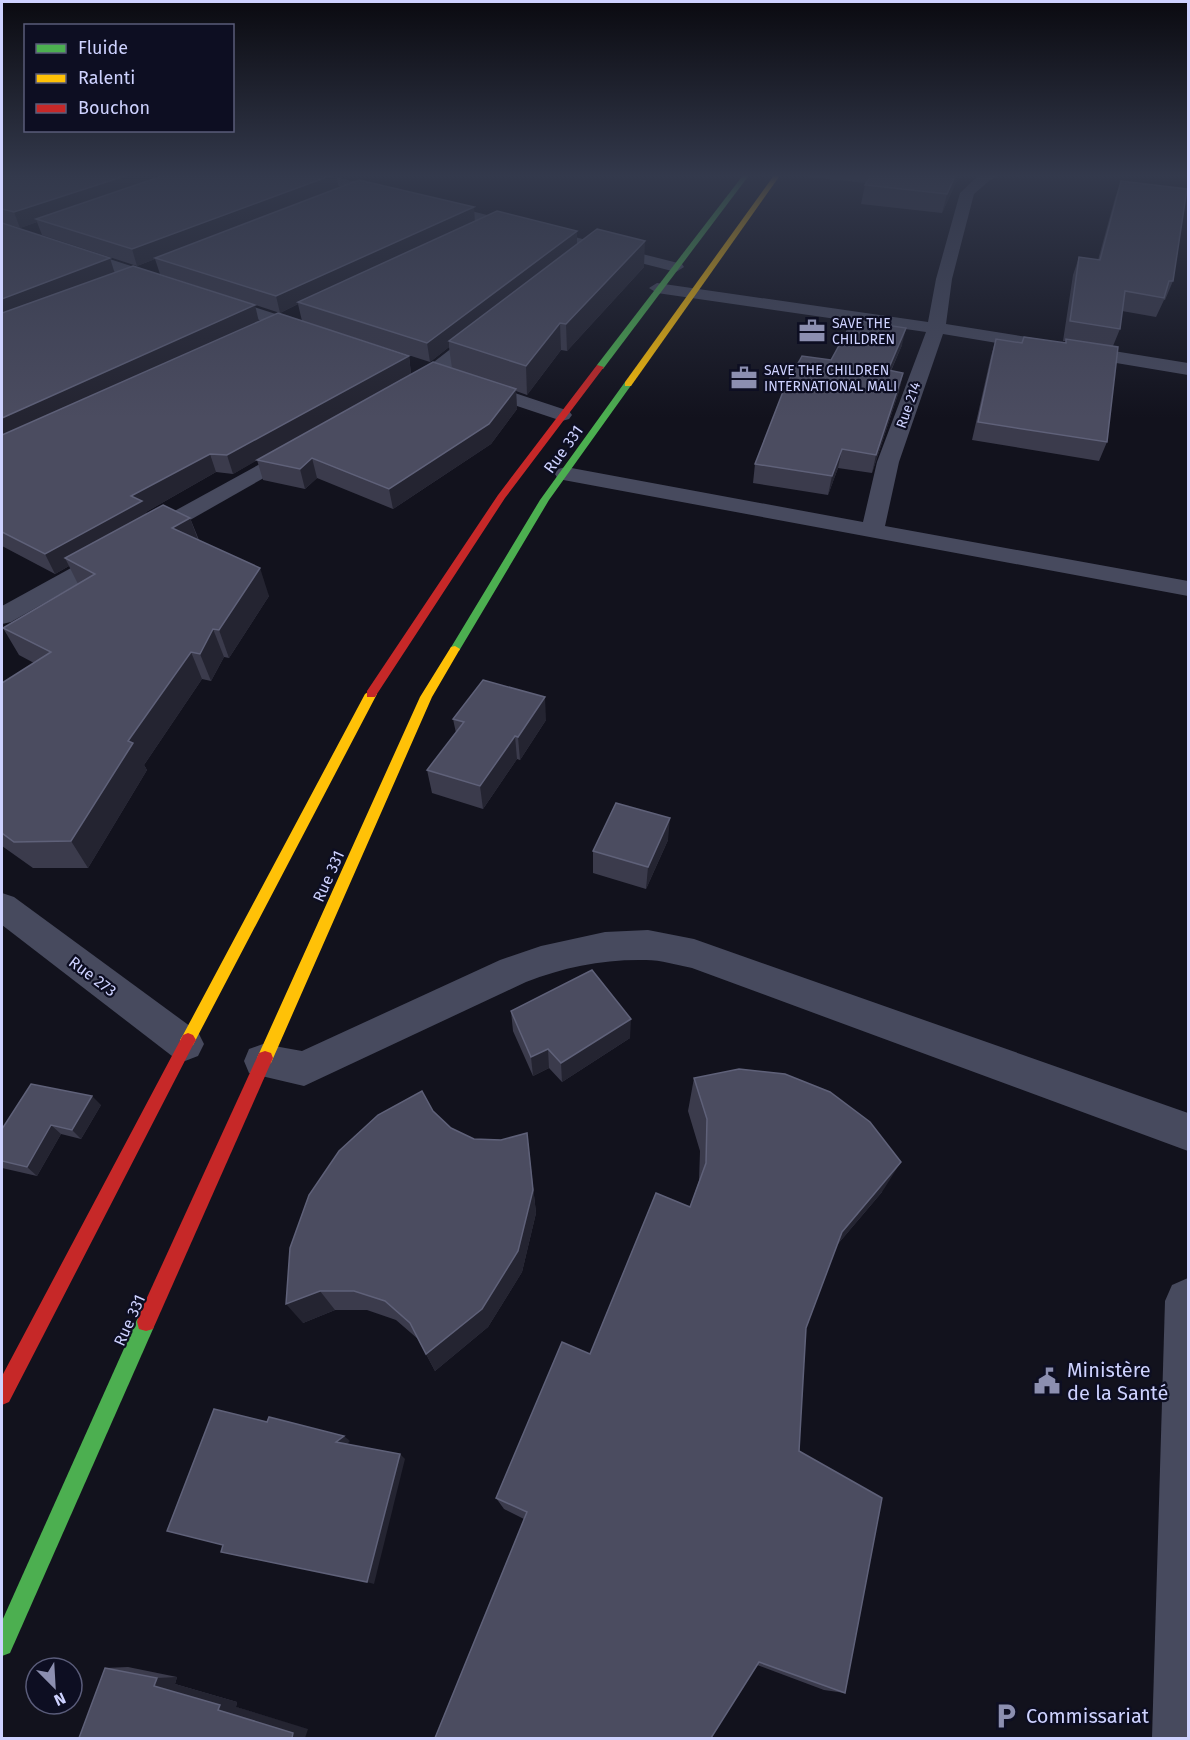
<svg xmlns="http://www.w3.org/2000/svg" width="1190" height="1740" font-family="'Fira Sans',sans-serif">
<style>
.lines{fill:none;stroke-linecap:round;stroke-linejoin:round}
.street{fill:#474a5e;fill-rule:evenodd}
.fast{fill:#4caf50;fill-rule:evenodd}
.slow{fill:#ffc107;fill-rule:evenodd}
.jam{fill:#c62828;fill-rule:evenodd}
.wall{fill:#3b3b4c;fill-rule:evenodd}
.shaded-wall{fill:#242431}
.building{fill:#4b4c60;stroke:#5f6179;stroke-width:1.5}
.labels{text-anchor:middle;stroke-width:4.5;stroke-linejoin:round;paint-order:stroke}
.far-poi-label{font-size:14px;fill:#ced2ff;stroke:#0d0e22;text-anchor:start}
.far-street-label{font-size:14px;fill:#ced2ff;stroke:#0d0e22}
.street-label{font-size:16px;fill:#ced2ff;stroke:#0d0e22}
.near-poi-label{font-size:20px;fill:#ced2ff;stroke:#0d0e22;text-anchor:start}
</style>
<rect width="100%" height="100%" fill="#12121d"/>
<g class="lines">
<!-- street -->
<g class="street">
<polygon points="301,174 324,174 682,264 684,267 676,272 303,177"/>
<polygon points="980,174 1003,174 990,180 974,194 952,279 946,324 1188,363 1188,375 943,334 899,462 885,526 1188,581 1188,596 558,479 555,474 558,469 566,467 863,522 877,462 926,332 657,293 649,288 657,283 928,322 936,279 960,193"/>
<polygon points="2,224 171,279 173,283 165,288 159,287 2,234"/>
<polygon points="214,294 316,327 319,331 310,336 304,335 208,303 205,299 208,295"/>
<path d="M485,326L494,331L491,335C472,350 423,398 398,392L395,388L398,384L426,368L479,327Z"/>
<polygon points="473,379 569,411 572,415 569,419 562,421 466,389 463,385 466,381"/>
<polygon points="298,443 306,444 309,449 306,454 11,622 2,624 2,606"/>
<polygon points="2,893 14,897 198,1032 204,1044 198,1056 185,1061 172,1056 2,925"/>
<path d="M648,930L694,939L1188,1113V1151L692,968C677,965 661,960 646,960C604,959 564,967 526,982L304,1086L249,1073L244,1061L249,1049L263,1044L302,1051L500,960L541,946L605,932Z"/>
<polygon points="1188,1278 1188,1738 1152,1738 1165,1301 1172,1285"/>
</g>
<!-- fast -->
<g class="fast">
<polygon points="744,174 750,174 603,369 597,369 597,365"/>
<polygon points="625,382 632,384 549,500 459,651 451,651 450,649 540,500"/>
<polygon points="146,1313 153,1315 155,1322 153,1329 10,1653 2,1656 2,1621 139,1315"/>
</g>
<!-- slow -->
<g class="slow">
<polygon points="775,174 781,174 631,386 625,386 625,382"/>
<polygon points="455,646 460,649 432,697 271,1063 265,1065 259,1063 257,1058 420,697 451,647"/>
<polygon points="371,690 377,694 193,1045 188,1047 183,1045 180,1040 183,1035 365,694"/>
</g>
<!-- jam -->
<g class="jam">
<polygon points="597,365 604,367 505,498 375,697 367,697 367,691 498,495"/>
<polygon points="188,1033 193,1035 196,1040 193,1045 9,1402 2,1405 2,1376 183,1035"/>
<polygon points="265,1051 271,1053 273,1058 153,1329 146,1331 139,1329 137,1322 139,1315 259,1053"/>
</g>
</g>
<!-- wall -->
<g class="wall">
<path d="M2,174H336L338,187L577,245L644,267L567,351L561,350L527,395L516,391L517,409L491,444L393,509L317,478L305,489L263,480L257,460L233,474L216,472L146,512L147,514L190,518L199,540L269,596L229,658L224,657L211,681L202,679L144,765L147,770L88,868H33L2,846V683L34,663L19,655L3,628L78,584L69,566L55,574L2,546ZM37,222L42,235L137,266L155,259L160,274L280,313L298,304L302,321L430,362L449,347L452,368L411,374L409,356L259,322L115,272L10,225L20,228Z"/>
<polygon points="810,174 968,174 958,178 942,213 861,204 865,185 866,183 809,177"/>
<polygon points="1121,181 1173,281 1165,300 1164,300 1156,317 1122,311 1120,329 1113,346 1107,442 1099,461 972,440 991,356 996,339 1022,343 1065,343 1066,341 1063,341 1073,275 1079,257 1098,260 1115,198"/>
<polygon points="902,345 891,371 903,373 899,391 872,473 838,468 828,495 753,483 755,464 831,360"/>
<polygon points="453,719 546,720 520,760 517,759 483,809 432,793 427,770 456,733"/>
<polygon points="668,840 646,889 593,873 593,851"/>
<polygon points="511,1011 630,1038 562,1082 549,1068 533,1076 513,1031"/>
<polygon points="694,1078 882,1192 837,1245 806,1328 799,1451 845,1693 824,1690 757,1665 524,1519 504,1509 496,1498 590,1354 690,1207 699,1181 700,1151 688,1111"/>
<polygon points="101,1105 81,1139 61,1134 37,1176 2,1168 2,1129"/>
<polygon points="433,1111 451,1128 474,1139 501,1140 527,1133 536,1213 522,1272 488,1327 435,1371 418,1339 396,1320 367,1310 335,1310 303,1323 290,1248"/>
<polygon points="128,1667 177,1677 175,1684 237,1702 236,1707 308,1729 105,1668"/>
</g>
<!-- shaded-wall -->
<g class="shaded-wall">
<polygon points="131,174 180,174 36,219 37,222 20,228 14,212"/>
<polygon points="336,174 339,188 155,258 155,259 137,266 132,249"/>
<polygon points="956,174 968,174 958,178 942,213 947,194"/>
<polygon points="474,207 475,223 298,302 298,304 280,313 276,296"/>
<polygon points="577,231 577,249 449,341 449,347 430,362 427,343"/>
<polygon points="645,241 644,267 567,351 566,324"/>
<polygon points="110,258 115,274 2,319 2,299"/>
<polygon points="255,305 259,322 2,441 2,418"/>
<polygon points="560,323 561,350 527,395 526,366"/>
<polygon points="906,328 902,345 883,388 888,370"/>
<polygon points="409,356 411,374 233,474 227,455"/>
<polygon points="903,373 899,391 872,473 876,455"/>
<polygon points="516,389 517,409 491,444 393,509 389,489"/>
<polygon points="842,449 838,468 828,495 832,476"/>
<polygon points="210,454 216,472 146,512 150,521 65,558 69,566 55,574 45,554 131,496"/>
<polygon points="312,458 317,478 305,489 300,469"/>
<polygon points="190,518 200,545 172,528"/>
<polygon points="260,568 269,596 229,658 219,630"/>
<polygon points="213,629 224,657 211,681 200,654"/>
<polygon points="191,652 202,679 144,765 147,770 88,868 71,841 128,741"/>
<polygon points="545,697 546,720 520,760 518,737"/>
<polygon points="515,736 517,759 483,809 480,786"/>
<polygon points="670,818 668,840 646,889 648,867"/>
<polygon points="631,1019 630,1038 562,1082 561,1063"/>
<polygon points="548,1049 549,1068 533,1076 531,1057"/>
<polygon points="92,1096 101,1105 81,1139 72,1130"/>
<polygon points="51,1125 61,1134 37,1176 27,1167"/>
<polygon points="527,1133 536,1213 522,1272 488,1327 435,1371 426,1354"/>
<polygon points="901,1162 882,1192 826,1258 842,1232"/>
<polygon points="320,1291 335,1310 303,1323 286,1304"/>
<polygon points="344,1436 350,1441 343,1448 336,1442"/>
<polygon points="400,1454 405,1459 374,1584 367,1582"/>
<polygon points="177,1677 175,1684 237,1702 236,1707 308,1729 305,1738 292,1738 154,1686 157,1678"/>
</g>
<!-- building -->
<g class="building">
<polygon points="2,174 131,174 14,212 2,209"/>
<polygon points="168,174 335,174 132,249 36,219"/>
<polygon points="872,174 956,174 947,194 865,185"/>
<polygon points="359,180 474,207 276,296 155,258"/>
<polygon points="1121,181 1187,189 1173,281 1169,281 1164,298 1125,291 1120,329 1070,321 1079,257 1100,260"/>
<polygon points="497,211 577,231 427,343 298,302"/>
<polygon points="2,223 110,258 2,299"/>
<polygon points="597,229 645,241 566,324 560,323 526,366 449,341"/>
<polygon points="133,266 255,305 2,418 2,313"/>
<polygon points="278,313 409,356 227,455 210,454 131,496 142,501 45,554 2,532 2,435"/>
<polygon points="853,320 906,328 888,370 903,373 876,455 842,449 832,476 755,464 784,389 802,356 831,360"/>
<polygon points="1024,337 1066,343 1066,339 1118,347 1107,442 978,422 996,339 1022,343"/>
<polygon points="433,362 516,389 489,424 389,489 312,458 300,469 257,460"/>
<polygon points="163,505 190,518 172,528 260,568 219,630 213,629 200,654 191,652 128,741 133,743 71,841 14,842 2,833 2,683 51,652 3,628 95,574 65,558"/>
<polygon points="483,680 545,697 518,737 515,736 480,786 427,770 464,722 453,719"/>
<polygon points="616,803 670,818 648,867 593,851"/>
<polygon points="592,970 631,1019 561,1063 548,1049 531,1057 511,1011"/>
<polygon points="739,1069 785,1074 830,1092 870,1122 901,1162 842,1232 806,1328 799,1451 882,1498 845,1693 759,1662 711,1738 435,1738 527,1512 496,1498 562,1342 590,1354 656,1193 690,1207 706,1163 707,1119 694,1078"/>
<polygon points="31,1084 92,1096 72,1130 51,1125 27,1167 2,1161 2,1129"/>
<polygon points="422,1091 433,1111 451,1128 474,1139 501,1140 527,1133 533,1190 518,1251 482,1309 426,1354 410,1323 385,1301 354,1291 320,1291 286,1304 290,1248 309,1195 339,1151 378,1115"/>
<polygon points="214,1409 267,1422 269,1417 344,1436 336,1442 400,1454 367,1582 221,1552 223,1545 167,1531"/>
<polygon points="105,1668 157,1678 154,1686 220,1705 218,1710 293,1733 292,1738 79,1738"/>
</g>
<!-- sky -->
<linearGradient id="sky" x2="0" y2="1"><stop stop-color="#0a0a10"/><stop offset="0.42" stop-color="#33394c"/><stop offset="1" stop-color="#33394c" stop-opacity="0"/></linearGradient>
<rect width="1190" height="418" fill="url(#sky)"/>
<!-- icons -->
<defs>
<g id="office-bare" transform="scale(2.07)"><path d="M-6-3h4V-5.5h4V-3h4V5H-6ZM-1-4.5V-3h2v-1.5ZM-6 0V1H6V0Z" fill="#8c8fb0" stroke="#0d0e22" stroke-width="2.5" paint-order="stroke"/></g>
<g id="civic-bare" transform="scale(2.07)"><path d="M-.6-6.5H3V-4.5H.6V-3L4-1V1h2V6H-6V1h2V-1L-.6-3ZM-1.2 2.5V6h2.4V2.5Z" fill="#8c8fb0" stroke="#0d0e22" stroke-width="2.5" paint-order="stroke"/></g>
<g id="parking-bare" transform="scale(2.07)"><path d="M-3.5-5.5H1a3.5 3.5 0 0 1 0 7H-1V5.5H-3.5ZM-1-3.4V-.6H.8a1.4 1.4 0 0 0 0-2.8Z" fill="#8c8fb0" stroke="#0d0e22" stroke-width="2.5" paint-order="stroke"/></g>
</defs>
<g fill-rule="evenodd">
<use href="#office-bare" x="812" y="331"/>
<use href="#office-bare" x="744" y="378"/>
<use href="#civic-bare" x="1047" y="1381"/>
<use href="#parking-bare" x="1006" y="1716"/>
</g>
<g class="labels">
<!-- far-poi labels -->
<g class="far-poi-label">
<text x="832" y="328">SAVE THE<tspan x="832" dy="16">CHILDREN</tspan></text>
<text x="764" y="375">SAVE THE CHILDREN<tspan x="764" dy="16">INTERNATIONAL MALI</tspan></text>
</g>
<!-- far-street labels -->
<g class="far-street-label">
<text transform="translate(908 405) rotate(-71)" y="5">Rue 214</text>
</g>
<!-- street labels -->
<g class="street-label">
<text transform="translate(563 449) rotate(-54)" y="6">Rue 331</text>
<text transform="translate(328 876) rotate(-66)" y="6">Rue 331</text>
<text transform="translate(93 976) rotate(37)" y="6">Rue 273</text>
<text transform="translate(129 1320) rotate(-66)" y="6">Rue 331</text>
</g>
<!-- near-poi labels -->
<g class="near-poi-label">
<text x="1067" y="1377">Ministère<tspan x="1067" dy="23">de la Santé</tspan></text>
<text x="1026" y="1723">Commissariat</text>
</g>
</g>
<!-- border -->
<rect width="1190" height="1740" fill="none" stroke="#ced2ff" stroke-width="6"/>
<!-- legend -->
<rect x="24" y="24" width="210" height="108" fill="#0d0e22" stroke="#5a5c7a" stroke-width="1.5"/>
<rect x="36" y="44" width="30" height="9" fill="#4caf50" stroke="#5a5c7a" stroke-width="1.5"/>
<text x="78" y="54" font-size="18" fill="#ced2ff">Fluide</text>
<rect x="36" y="74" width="30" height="9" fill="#ffc107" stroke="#5a5c7a" stroke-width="1.5"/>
<text x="78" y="84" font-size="18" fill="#ced2ff">Ralenti</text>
<rect x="36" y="104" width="30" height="9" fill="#c62828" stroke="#5a5c7a" stroke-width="1.5"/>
<text x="78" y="114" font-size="18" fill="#ced2ff">Bouchon</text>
<!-- north arrow -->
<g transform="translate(54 1686) rotate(156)"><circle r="28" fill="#0d0e22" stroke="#5a5c7a" stroke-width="1.5"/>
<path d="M0-4.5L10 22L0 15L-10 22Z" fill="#8c8fb0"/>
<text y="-9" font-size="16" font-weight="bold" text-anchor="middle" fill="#ced2ff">N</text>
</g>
</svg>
